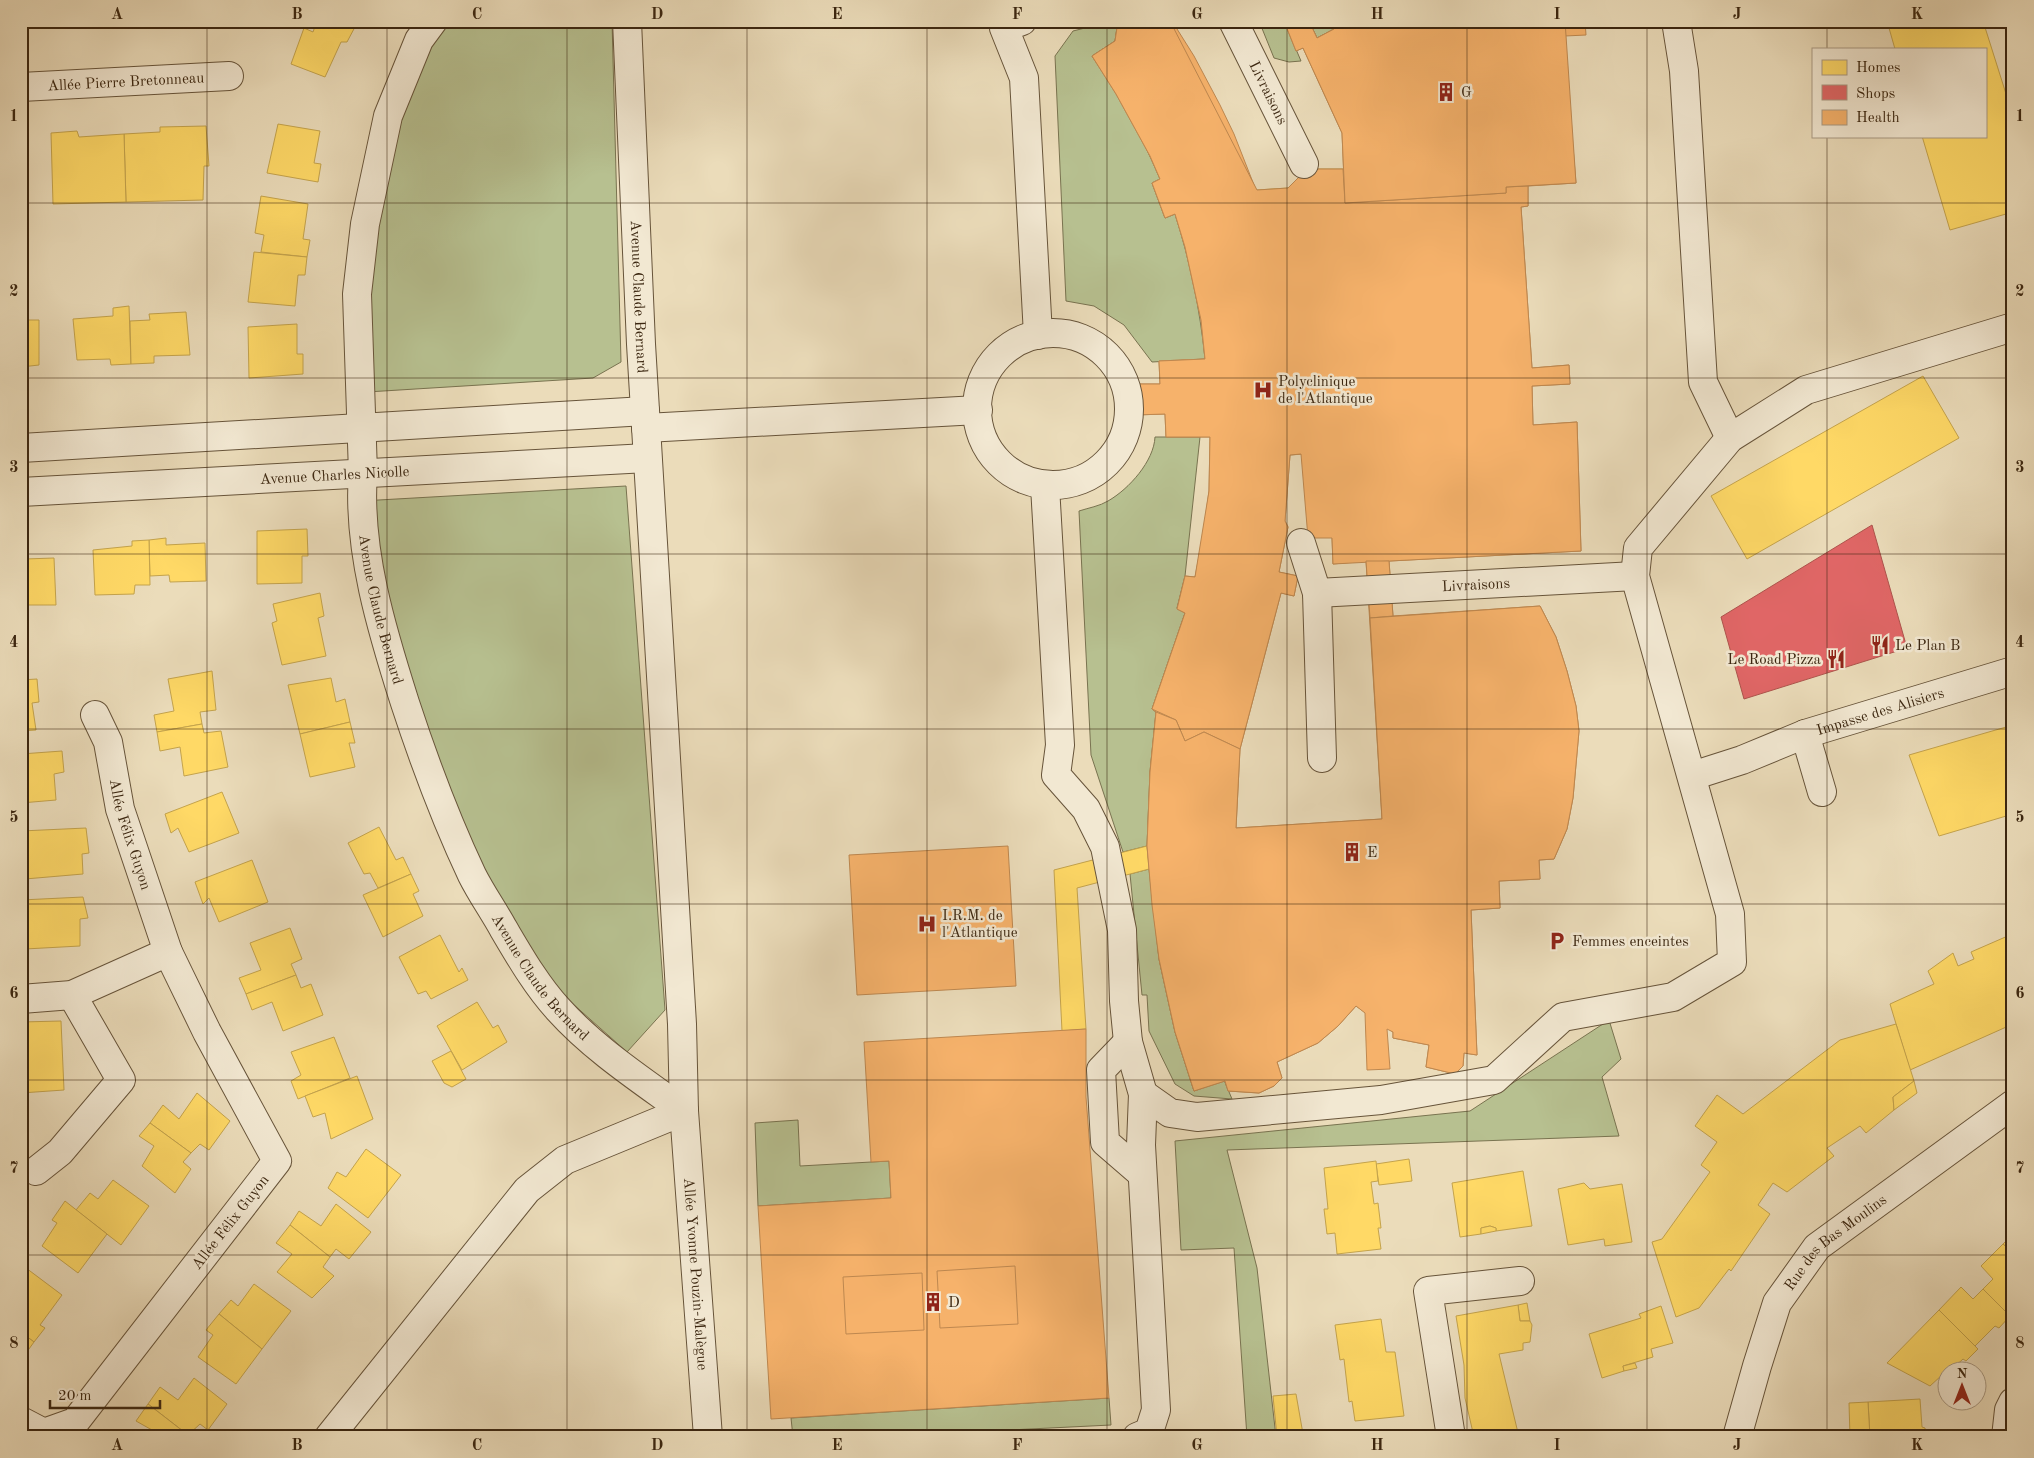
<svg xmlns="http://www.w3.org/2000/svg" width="2034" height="1458" font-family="'Old Standard TT',serif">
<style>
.green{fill:#b7c090;stroke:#797350}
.homes{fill:#ffd966;stroke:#c4a34c}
.shops{fill:#e06666;stroke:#ae534c}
.health{fill:#f6b26b;stroke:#be8850;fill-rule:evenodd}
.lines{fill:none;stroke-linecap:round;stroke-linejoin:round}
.minor-casing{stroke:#67543a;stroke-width:30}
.minor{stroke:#f2e8d2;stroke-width:28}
.grid{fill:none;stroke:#3b2610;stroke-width:1;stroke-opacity:0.55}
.labels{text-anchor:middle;stroke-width:5;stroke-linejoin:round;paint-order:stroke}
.street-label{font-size:15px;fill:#3b2610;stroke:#f2e8d2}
.poi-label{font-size:15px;fill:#3b2610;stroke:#f2e8d2;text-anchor:start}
.neatline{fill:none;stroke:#3b2610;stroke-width:2}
.grid-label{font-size:16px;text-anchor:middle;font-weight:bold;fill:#3b2610}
</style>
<rect width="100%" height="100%" fill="#ebdcba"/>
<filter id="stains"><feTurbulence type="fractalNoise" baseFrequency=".004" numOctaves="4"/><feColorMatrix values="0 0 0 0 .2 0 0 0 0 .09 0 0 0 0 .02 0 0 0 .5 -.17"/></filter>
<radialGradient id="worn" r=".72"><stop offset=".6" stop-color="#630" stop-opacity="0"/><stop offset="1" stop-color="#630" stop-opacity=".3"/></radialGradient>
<!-- green -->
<g class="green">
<polygon points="448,21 612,21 621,362 593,378 367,392 372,226 396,119 433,32"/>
<path d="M1113,21H1118L1115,41L1092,56C1118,94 1142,136 1160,179L1152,183L1165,218L1175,214C1190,261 1200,309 1205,359L1152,362L1124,325L1094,306L1066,301L1055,56L1073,31Z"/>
<polygon points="1259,21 1284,21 1301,61 1289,62 1274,58"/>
<polygon points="1309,21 1335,21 1332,24 1334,29 1317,38"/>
<path d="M1155,437H1200L1185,576L1177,608L1185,613L1152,709L1156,712L1150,772L1147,846L1123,852L1091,755L1079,511C1088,508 1100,506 1108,501C1129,489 1154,461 1155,437Z"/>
<polygon points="626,486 665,1010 627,1052 519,956 430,776 361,501"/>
<polygon points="1149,869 1159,959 1175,1032 1194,1091 1224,1080 1232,1099 1194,1096 1175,1084 1149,1031 1147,995 1142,995 1130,874"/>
<polygon points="1609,1020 1621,1059 1602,1077 1619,1136 1227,1150 1257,1268 1276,1437 1247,1437 1234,1248 1181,1250 1175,1141 1470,1111"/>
<polygon points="798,1120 800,1166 889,1161 891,1198 758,1206 755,1123"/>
<polygon points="1109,1398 1111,1425 928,1434 927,1437 793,1437 791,1418"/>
</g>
<!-- homes -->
<g class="homes">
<polygon points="317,21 345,21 356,25 347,42 341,42 325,77 291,64 304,28 313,32"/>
<polygon points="345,21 364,21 361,27"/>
<polygon points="1335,21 1407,21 1407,23 1373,34 1343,47 1332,24"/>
<polygon points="1887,21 1983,21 2013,116 2013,212 1950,230 1922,136 1985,136 1985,49 1895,49"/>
<polygon points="278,124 320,131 314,163 321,164 318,182 267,173"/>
<polygon points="206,126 209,166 204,166 203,200 126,202 124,134 160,132 160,127"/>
<polygon points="77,131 79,137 124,134 126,202 53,204 51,133"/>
<polygon points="1307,169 1343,169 1345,203 1263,208 1257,190 1288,188"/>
<polygon points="261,196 308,204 303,239 310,240 307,257 261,252 264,235 255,233"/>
<polygon points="254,252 307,257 305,275 298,275 295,306 248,302"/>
<polygon points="129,306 131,364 111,365 110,359 77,360 73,319 113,316 113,308"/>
<polygon points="186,312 190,355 154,356 154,363 131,364 130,321 150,320 149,314"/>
<polygon points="21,320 39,320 39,365 21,367"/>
<polygon points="297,324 297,354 303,354 303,374 249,378 248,327"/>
<polygon points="1923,376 1959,438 1747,559 1711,496"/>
<polygon points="307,529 308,556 302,556 302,583 257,584 257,531"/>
<polygon points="166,538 166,545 205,543 206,581 170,582 169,575 150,576 149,540"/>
<polygon points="149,540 150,585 135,585 134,594 95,595 93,550 132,546 132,541"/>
<polygon points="21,549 25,549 25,559 54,558 56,605 21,605"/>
<polygon points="320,593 324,616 318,618 326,656 282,665 272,623 277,621 273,604"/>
<polygon points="212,671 216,710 200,712 202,724 157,732 154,715 174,711 168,679"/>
<polygon points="331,678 336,702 345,699 350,722 300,734 288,685"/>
<polygon points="37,679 39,702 32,703 36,730 21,731 21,680"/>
<polygon points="350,722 355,743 349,743 355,767 310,777 300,734"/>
<polygon points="202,724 204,733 221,731 228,767 184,776 180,747 160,751 157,732"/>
<polygon points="2013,725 2013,814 1939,836 1909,755"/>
<polygon points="62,751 64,772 54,774 56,800 21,803 21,754"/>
<polygon points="222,792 239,833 189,852 178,828 171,833 165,814"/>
<polygon points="379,827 396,860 403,857 411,874 378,888 370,873 364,874 348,843"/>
<polygon points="86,828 89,853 82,854 83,874 25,879 26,855 21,856 21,831"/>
<polygon points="1147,846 1149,869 1077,888 1086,1029 1062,1031 1054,870"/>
<polygon points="252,860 268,902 219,922 209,898 203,904 195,882"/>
<polygon points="411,874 419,891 413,894 423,916 383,937 363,895"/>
<polygon points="83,897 88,918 80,919 80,946 25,949 23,919 21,920 21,900"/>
<polygon points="290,928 302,959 291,964 296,975 246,994 239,978 261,970 250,943"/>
<polygon points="440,935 459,972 462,968 468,980 431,999 426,991 418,994 399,957"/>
<polygon points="2010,935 2013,940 2013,1024 1910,1070 1890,1004 1934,984 1928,971 1953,953 1958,966 1974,959 1971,952"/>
<polygon points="296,975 301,988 311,984 323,1015 283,1031 272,1002 252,1010 246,994"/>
<polygon points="477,1002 493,1028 498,1025 507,1042 462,1070 437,1026"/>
<polygon points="61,1021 64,1090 21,1093 21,1022"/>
<polygon points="1896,1024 1914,1081 1893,1097 1894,1110 1866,1133 1860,1126 1827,1148 1834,1156 1787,1192 1773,1183 1758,1205 1770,1214 1731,1271 1729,1269 1699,1308 1676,1317 1652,1242 1662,1239 1710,1172 1701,1165 1717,1142 1695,1126 1717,1095 1743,1114 1840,1040"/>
<polygon points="334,1037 350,1078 298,1099 291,1081 301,1075 291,1052"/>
<polygon points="451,1051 466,1079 452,1087 444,1083 432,1061"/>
<polygon points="357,1076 373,1119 331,1139 325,1113 313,1117 305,1096"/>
<polygon points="1914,1081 1917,1093 1894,1110 1893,1097"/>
<polygon points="197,1093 230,1121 209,1150 200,1144 191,1153 150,1123 163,1105 179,1119"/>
<polygon points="150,1123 191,1153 183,1162 191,1169 175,1193 142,1166 154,1146 139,1136"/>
<polygon points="366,1149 401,1175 368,1218 328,1188 337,1172 346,1177"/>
<polygon points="1409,1159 1412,1181 1379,1185 1376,1164"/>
<polygon points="1376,1161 1378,1181 1371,1182 1374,1204 1378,1203 1381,1228 1378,1228 1381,1249 1337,1254 1335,1233 1327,1234 1324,1209 1328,1209 1324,1168"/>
<polygon points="1523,1171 1532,1226 1496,1231 1496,1228 1490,1226 1481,1228 1481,1234 1460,1237 1452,1183"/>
<polygon points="113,1180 149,1206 121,1245 76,1210 90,1193 98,1199"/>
<polygon points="1584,1183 1590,1189 1622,1184 1632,1242 1605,1246 1604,1239 1568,1245 1558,1189"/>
<polygon points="65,1201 107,1234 78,1273 42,1246 57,1223 52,1220"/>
<polygon points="336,1204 371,1232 349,1259 336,1249 330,1257 290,1225 299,1211 321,1226"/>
<polygon points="290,1225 330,1257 323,1267 334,1276 312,1298 277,1272 292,1254 276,1243"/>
<polygon points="1490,1226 1496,1228 1496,1231 1481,1234 1481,1228"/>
<polygon points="2013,1234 2013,1253 2003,1244"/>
<polygon points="2003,1244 2013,1253 2013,1314 2010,1316 1983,1289 1993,1279 1981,1266"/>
<polygon points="22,1265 62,1295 40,1325 45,1328 34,1342 21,1332"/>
<polygon points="254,1284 291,1311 262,1349 219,1314 231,1300 238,1306"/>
<polygon points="1961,1287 1973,1299 1983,1289 2010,1316 1999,1328 1995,1326 1975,1346 1939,1310"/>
<polygon points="1527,1303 1530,1321 1520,1321 1518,1305"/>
<polygon points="1518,1305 1520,1321 1530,1321 1532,1325 1530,1342 1523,1343 1523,1350 1499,1354 1519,1437 1474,1437 1465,1398 1464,1365 1456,1316"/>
<polygon points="1661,1306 1673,1343 1651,1349 1653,1357 1623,1366 1624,1371 1602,1378 1589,1334 1641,1318 1639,1314"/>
<polygon points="1939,1310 1978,1349 1966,1361 1963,1359 1951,1370 1946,1370 1945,1377 1942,1375 1930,1386 1887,1363"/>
<polygon points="219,1314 262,1349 236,1384 198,1357 213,1335 206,1330"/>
<polygon points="1381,1319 1386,1352 1395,1352 1404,1416 1355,1421 1352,1401 1349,1402 1344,1359 1340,1360 1335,1325"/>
<polygon points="21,1332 34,1342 21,1360"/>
<polygon points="1635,1363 1637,1368 1624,1371 1623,1366"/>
<polygon points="194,1378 227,1404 208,1430 200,1424 188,1435 148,1404 160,1387 178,1400"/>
<polygon points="1296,1394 1303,1434 1277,1437 1273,1396"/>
<polygon points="1920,1399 1922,1427 1925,1428 1926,1437 1870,1437 1868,1402"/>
<polygon points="1868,1402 1870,1437 1850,1437 1849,1403"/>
<polygon points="148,1404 188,1435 186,1437 147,1437 152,1430 136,1421"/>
</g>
<!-- shops -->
<polygon class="shops" points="1872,525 1907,648 1744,699 1721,617"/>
<!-- health -->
<g class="health">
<path d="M1118,21L1141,23L1144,21H1172L1194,56L1220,105L1234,134L1263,208L1345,203L1342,133L1303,48L1296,51L1284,21H1309L1317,38L1334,29L1343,47L1373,34L1417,21H1585L1586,35L1565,36L1572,147H1573L1576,183L1528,186V206L1521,207L1532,368L1569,365L1570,384L1532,386L1533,425L1577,422L1581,551L1389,561L1393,616L1540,606L1556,637L1567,671L1576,706L1579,731L1573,798L1567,829L1554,859L1539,860L1540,879L1499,881L1500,908L1471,910L1477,1055L1464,1053L1463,1066L1455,1074L1426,1067L1429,1045L1393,1038V1032L1356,1006L1338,1026L1318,1043L1277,1062L1282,1078L1274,1086L1259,1093L1228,1091L1225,1081L1194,1091L1175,1032L1159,959L1147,846L1150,772L1156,712L1152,709L1185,613L1177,609L1185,576L1195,577L1203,535L1209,491L1210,437H1166L1165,414L1135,415L1134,384H1160L1159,361L1205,359L1201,320L1185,247L1175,214L1165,218L1152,183L1160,179L1150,156L1116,94L1092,56L1115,41ZM1495,73L1502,110L1421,115L1416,94ZM1504,151L1506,193L1417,198V180L1408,181L1407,156ZM1317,453L1319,486H1330L1333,564L1366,561L1382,819L1236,828L1240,749L1281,593L1294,596L1298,576L1279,572L1288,527L1285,521L1290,455Z"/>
<polygon points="1118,21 1141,23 1144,21 1170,21 1257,190 1288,188 1307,169 1343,169 1345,203 1506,193 1506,187 1528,186 1528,206 1521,207 1532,368 1569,365 1570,384 1532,386 1533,425 1577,422 1581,551 1333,564 1332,538 1308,538 1301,454 1290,455 1285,521 1288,527 1279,572 1298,576 1294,596 1281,593 1240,749 1204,732 1185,741 1176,720 1152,709 1185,613 1177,609 1185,576 1195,577 1209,491 1210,437 1166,437 1165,414 1135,415 1134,384 1160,384 1159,361 1205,359 1201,320 1185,247 1175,214 1165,218 1152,183 1160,179 1150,156 1116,94 1092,56 1115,41"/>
<polygon points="1284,21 1309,21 1317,38 1334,29 1332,24 1335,21 1407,21 1407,23 1417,21 1565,21 1576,183 1506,187 1506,193 1345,203 1342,133 1303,48 1296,51"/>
<polygon points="1366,561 1389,561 1393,616 1370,618"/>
<polygon points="1540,606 1556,637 1567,671 1576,706 1579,731 1573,798 1567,829 1554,859 1539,860 1540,879 1499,881 1500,908 1471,910 1477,1055 1464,1053 1463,1066 1455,1074 1426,1067 1429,1045 1393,1038 1393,1032 1387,1029 1390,1069 1367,1070 1365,1013 1356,1006 1338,1026 1318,1043 1277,1062 1282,1078 1274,1086 1259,1093 1228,1091 1225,1081 1194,1091 1175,1032 1159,959 1152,905 1147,846 1150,772 1156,712 1176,720 1185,741 1204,732 1240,749 1236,828 1382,819 1370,618"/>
<polygon points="1008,846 1016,986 857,995 849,855"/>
<polygon points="1086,1029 1086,1097 1109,1398 771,1419 758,1206 891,1198 889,1161 871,1162 864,1042"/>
<polygon points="1015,1266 1018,1324 940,1328 937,1271"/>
<polygon points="922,1273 924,1330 846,1334 843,1277"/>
</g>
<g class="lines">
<!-- minor casing -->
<g class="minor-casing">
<g id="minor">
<path id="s1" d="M433,21L419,40L388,116L365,224L357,294L363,473C357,549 382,631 405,703C424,761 446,820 472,875C481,893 493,910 503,928C519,955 536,985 558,1009C594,1049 640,1079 684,1111"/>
<path id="s2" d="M627,21L641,344L682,1024L684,1111L708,1437"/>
<polyline points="1022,21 1004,28 1024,78 1038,335"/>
<path id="s3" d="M1233,21L1304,164"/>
<polyline points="1676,21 1684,71 1703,382 1730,438"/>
<path id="s4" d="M21,87L229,76"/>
<circle cx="1053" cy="409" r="76"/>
<polyline points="646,428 978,410"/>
<polyline points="21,448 645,411"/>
<polyline points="1045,486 1060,745 1056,775 1086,809 1105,847 1122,930 1124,1001 1128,1042 1143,1094 1141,1145 1156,1410 1149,1432 1137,1437"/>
<path id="s5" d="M21,492L647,458"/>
<polyline points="1301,543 1317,593 1322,758"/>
<path id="s6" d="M1317,593L1635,576"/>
<path id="s7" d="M95,715L108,742L120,809L168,952"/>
<polyline points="1692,776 1742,760 1805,734"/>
<path id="s8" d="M1822,792L1805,734L2013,671"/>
<polyline points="21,999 72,995 168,952 207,1032 277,1161 75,1422 44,1433 21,1421"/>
<polyline points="1128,1042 1101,1070 1105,1142 1142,1174"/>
<polyline points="1143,1094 1170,1113 1197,1117 1381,1100 1494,1080 1563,1017 1673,997 1732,962 1730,914 1635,576 1638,548 1730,438 1806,390 2013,327"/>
<polyline points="36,1171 60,1152 121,1080 72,995"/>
<polyline points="329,1437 527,1190 565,1160 684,1111"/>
<polyline points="1451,1437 1428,1291 1520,1281"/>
<path id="s9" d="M1737,1437L1757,1366L1777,1303L1817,1247L2013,1104"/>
<polyline points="2006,1437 2009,1410 2013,1402"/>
</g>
</g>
<!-- minor -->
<use href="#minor" class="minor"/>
</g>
<!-- grid -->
<path class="grid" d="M207,21V1437M387,21V1437M567,21V1437M747,21V1437M927,21V1437M1107,21V1437M1287,21V1437M1467,21V1437M1647,21V1437M1827,21V49M1827,136V1437M21,203H2013M21,378H2013M21,554H2013M21,729H2013M21,904H2013M21,1080H2013M21,1255H2013"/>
<!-- icons -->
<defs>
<g id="building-bare" transform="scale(1.5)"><path d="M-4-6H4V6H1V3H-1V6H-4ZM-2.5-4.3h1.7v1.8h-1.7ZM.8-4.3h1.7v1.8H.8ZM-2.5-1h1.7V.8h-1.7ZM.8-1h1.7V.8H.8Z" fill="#8f2418" stroke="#f2e8d2" stroke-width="2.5" paint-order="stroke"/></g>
<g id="hospital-bare" transform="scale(1.5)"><path d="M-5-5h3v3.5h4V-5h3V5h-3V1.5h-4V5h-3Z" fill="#8f2418" stroke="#f2e8d2" stroke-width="2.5" paint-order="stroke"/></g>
<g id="restaurant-bare" transform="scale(1.5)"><path d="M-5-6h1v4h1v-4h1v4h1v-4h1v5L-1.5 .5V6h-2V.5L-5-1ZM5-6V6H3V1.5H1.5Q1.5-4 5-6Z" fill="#8f2418" stroke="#f2e8d2" stroke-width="2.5" paint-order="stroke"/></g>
<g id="parking-bare" transform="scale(1.5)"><path d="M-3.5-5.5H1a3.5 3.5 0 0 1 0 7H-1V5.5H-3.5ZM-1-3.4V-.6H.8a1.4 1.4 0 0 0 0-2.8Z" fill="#8f2418" stroke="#f2e8d2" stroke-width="2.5" paint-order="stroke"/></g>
</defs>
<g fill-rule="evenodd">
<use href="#building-bare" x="1446" y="92"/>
<use href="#hospital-bare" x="1263" y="390"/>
<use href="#restaurant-bare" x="1880" y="645"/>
<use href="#restaurant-bare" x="1836" y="659"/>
<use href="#building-bare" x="1352" y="852"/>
<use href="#hospital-bare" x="927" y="924"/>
<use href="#parking-bare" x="1557" y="941"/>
<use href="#building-bare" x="933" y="1302"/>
</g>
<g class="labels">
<!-- street labels -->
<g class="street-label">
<text dy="5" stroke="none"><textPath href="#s4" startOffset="105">Allée Pierre Bretonneau</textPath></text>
<text dy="5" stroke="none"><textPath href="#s3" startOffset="80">Livraisons</textPath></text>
<text dy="5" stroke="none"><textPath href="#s2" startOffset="276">Avenue Claude Bernard</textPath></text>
<text dy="5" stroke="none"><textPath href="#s5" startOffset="314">Avenue Charles Nicolle</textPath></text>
<text dy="5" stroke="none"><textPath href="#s6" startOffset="159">Livraisons</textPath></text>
<text dy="5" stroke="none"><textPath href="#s1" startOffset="604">Avenue Claude Bernard</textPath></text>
<text dy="5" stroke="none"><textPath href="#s8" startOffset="139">Impasse des Alisiers</textPath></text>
<text dy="5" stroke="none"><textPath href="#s7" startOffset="125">Allée Félix Guyon</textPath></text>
<text dy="5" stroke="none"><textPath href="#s1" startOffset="1009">Avenue Claude Bernard</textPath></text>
<text transform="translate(230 1222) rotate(-52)" y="5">Allée Félix Guyon</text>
<text dy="5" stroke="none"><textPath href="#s9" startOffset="225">Rue des Bas Moulins</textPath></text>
<text dy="5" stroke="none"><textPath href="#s2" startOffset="1255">Allée Yvonne Pouzin-Malègue</textPath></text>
</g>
<!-- poi labels -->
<g class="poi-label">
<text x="1461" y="97">G</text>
<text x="1278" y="386">Polyclinique<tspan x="1278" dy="17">de l'Atlantique</tspan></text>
<text x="1895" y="650">Le Plan B</text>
<text x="1821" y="664" text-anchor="end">Le Road Pizza</text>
<text x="1367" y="857">E</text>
<text x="942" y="920">I.R.M. de<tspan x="942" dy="17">l'Atlantique</tspan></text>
<text x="1572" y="946">Femmes enceintes</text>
<text x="948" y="1307">D</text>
</g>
</g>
<!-- margin -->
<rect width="2034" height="1458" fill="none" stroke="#ebdcba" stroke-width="55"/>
<!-- legend -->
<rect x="1812" y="48" width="175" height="90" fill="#f2e8d2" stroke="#a99a84"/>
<rect x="1822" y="60" width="25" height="15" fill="#ffd966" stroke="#a99a84"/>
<text x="1856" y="72" font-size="15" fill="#3b2610">Homes</text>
<rect x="1822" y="85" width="25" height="15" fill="#e06666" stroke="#a99a84"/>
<text x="1856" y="98" font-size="15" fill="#3b2610">Shops</text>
<rect x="1822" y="110" width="25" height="15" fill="#f6b26b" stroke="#a99a84"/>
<text x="1856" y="122" font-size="15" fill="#3b2610">Health</text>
<!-- north arrow -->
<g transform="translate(1962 1386)"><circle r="24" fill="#f2e8d2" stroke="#a99a84"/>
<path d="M0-4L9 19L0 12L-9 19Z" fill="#8f2418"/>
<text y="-8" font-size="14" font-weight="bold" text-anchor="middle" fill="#3b2610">N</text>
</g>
<!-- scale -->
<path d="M50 1400v8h110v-8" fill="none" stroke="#3b2610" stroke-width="2.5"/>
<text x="58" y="1400" font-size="15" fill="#3b2610" stroke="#f2e8d2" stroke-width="4" paint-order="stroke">20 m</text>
<rect x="28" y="28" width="1978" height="1402" class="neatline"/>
<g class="grid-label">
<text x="117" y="19">A</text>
<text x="297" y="19">B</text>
<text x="477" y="19">C</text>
<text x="657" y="19">D</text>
<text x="837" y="19">E</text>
<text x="1017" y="19">F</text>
<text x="1197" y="19">G</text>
<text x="1377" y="19">H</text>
<text x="1557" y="19">I</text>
<text x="1737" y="19">J</text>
<text x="1917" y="19">K</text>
<text x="14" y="121">1</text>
<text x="2020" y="121">1</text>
<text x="14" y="296">2</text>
<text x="2020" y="296">2</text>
<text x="14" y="472">3</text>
<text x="2020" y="472">3</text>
<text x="14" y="647">4</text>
<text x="2020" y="647">4</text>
<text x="14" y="822">5</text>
<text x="2020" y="822">5</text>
<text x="14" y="998">6</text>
<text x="2020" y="998">6</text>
<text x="14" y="1173">7</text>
<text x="2020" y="1173">7</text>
<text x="14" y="1348">8</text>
<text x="2020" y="1348">8</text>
<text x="117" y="1450">A</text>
<text x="297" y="1450">B</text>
<text x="477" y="1450">C</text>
<text x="657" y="1450">D</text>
<text x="837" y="1450">E</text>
<text x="1017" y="1450">F</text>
<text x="1197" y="1450">G</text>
<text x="1377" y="1450">H</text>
<text x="1557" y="1450">I</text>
<text x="1737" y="1450">J</text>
<text x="1917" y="1450">K</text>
</g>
<rect width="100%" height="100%" filter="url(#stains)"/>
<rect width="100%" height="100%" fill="url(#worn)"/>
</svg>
